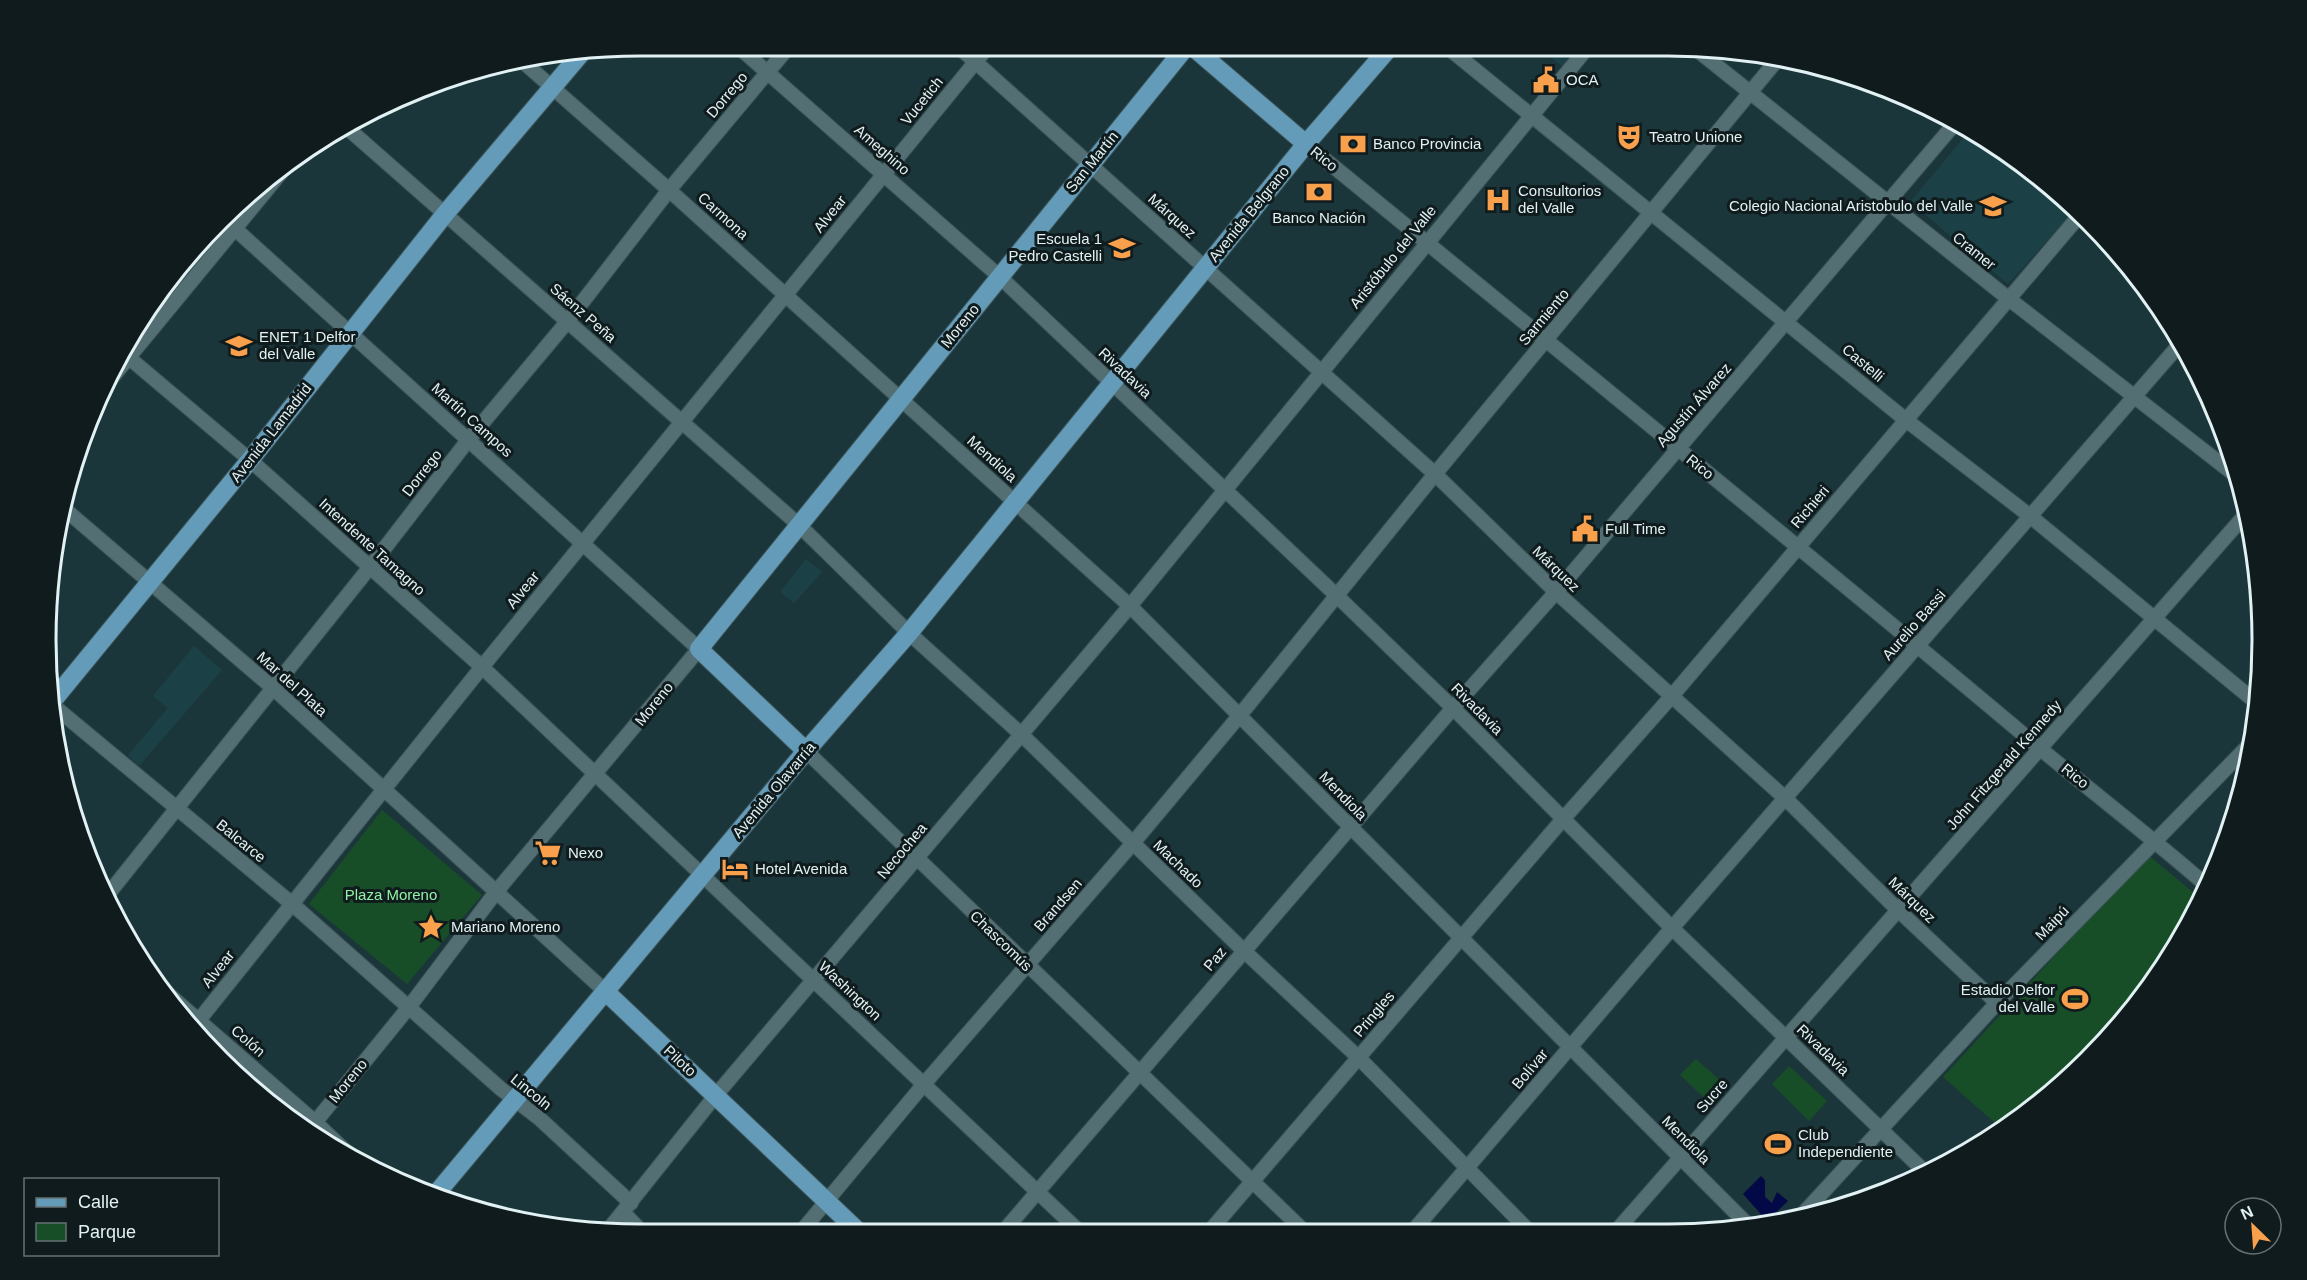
<svg xmlns="http://www.w3.org/2000/svg" width="2307" height="1280" font-family="Helvetica,sans-serif">
<style>
.built{fill:#1b4146}
.green{fill:#184e27}
.water{fill:#030846}
.lines{fill:none;stroke-linecap:round;stroke-linejoin:round}
.minor-casing{stroke:#3c5458;stroke-width:16}
.major-casing{stroke:#3c5458;stroke-width:20}
.minor{stroke:#536f73;stroke-width:14}
.major{stroke:#649bb8;stroke-width:18}
.labels{text-anchor:middle;stroke-width:6;stroke-linejoin:round;paint-order:stroke}
.poi-label{font-size:15px;fill:#e2f2f4;stroke:#101b1d;text-anchor:start}
.street-label{font-size:15px;fill:#e2f2f4;stroke:#101b1d}
.park-label{font-size:15px;fill:#90f1a3;stroke:#101b1d}
.rim{fill:none;stroke:#e2f2f4;stroke-width:3}
</style>
<rect width="100%" height="100%" fill="#1b363a"/>
<!-- built -->
<g class="built">
<polygon points="1536,47 1581,47 1565,68"/>
<polygon points="1971,129 2060,193 2075,210 2008,284 1910,202"/>
<polygon points="806,559 822,572 794,603 780,592"/>
<polygon points="194,646 222,670 139,766 128,755 168,708 153,696"/>
</g>
<!-- green -->
<g class="green">
<polygon points="382,810 482,895 407,984 309,904"/>
<polygon points="2148,855 2200,898 2182,938 2088,1060 2003,1130 1943,1077"/>
<polygon points="1696,1059 1725,1085 1710,1103 1680,1075"/>
<polygon points="1789,1066 1827,1101 1809,1121 1772,1084"/>
</g>
<!-- water -->
<polygon class="water" points="1761,1176 1765,1180 1765,1197 1772,1203 1777,1192 1788,1201 1767,1221 1743,1194"/>
<g class="lines">
<!-- minor casing -->
<g class="minor-casing">
<g id="minor">
<polyline points="1692,46 2009,299 2239,478"/>
<polyline points="1447,47 1906,420 2030,516 2257,703"/>
<polyline points="961,49 1435,474 1556,592 1785,798 1898,910 1997,1003"/>
<polyline points="742,50 1000,277 1336,595 1453,708 1672,928 1924,1171"/>
<polyline points="521,60 669,190 1130,606 1751,1228"/>
<polyline points="345,126 799,525 909,633 1022,735 1244,951 1359,1058 1529,1231"/>
<path d="M1306,144C1548,342 1791,539 2030,740C2088,789 2149,835 2206,885"/>
<polyline points="222,217 699,649 496,892 409,1007 308,1131"/>
<polyline points="121,351 250,460 482,667 1080,1232"/>
<polyline points="101,391 293,158"/>
<polyline points="61,506 273,688 606,992"/>
<polyline points="50,703 291,903 501,1089 540,1119 631,1203"/>
<polyline points="806,751 1304,1231"/>
<polyline points="105,898 370,567 469,439 567,322 669,190 787,49"/>
<polyline points="159,986 315,1122 355,1160"/>
<polyline points="191,1030 482,667 986,49"/>
<polyline points="624,1213 644,1234"/>
<polyline points="1800,1217 1997,1003 2251,743"/>
<polyline points="1617,1230 2246,514"/>
<polyline points="1413,1231 1672,928 2180,344"/>
<polyline points="1003,1232 1453,708 1556,592 1957,121"/>
<polyline points="1209,1232 1564,818 1671,697 2080,215"/>
<polyline points="800,1233 924,1084 1133,843 1240,715 1435,474 1777,60"/>
<polyline points="605,1234 716,1095 1130,606 1588,47"/>
</g>
</g>
<!-- major casing -->
<g class="major-casing">
<g id="major">
<polyline points="1194,48 1306,144"/>
<polyline points="50,704 250,460 445,214 584,50"/>
<polyline points="806,751 699,649 1185,48"/>
<polyline points="606,992 860,1233"/>
<polyline points="436,1194 806,751 909,633 1306,144 1390,47"/>
</g>
</g>
<!-- minor -->
<use href="#minor" class="minor"/>
<!-- major -->
<use href="#major" class="major"/>
</g>
<!-- icons -->
<defs>
<g id="civic-bare" transform="scale(2.07)"><path d="M-.6-6.5H3V-4.5H.6V-3L4-1V1h2V6H-6V1h2V-1L-.6-3ZM-1.2 2.5V6h2.4V2.5Z" fill="#f9a04c" stroke="#101b1d" stroke-width="2.5" paint-order="stroke"/></g>
<g id="theatre-bare" transform="scale(2.07)"><path d="M-5-5.5Q0-4 5-5.5V0Q5 5 0 6Q-5 5-5 0ZM-3.3-2.5H-1v1.5H-3.3ZM1-2.5H3.3v1.5H1ZM-2.8 1Q0 5.5 2.8 1Z" fill="#f9a04c" stroke="#101b1d" stroke-width="2.5" paint-order="stroke"/></g>
<g id="bank-bare" transform="scale(2.07)"><path d="M-6-4H6V4H-6ZM0-2.3a2.3 2.3 0 1 0 0 4.6a2.3 2.3 0 1 0 0-4.6Z" fill="#f9a04c" stroke="#101b1d" stroke-width="2.5" paint-order="stroke"/></g>
<g id="hospital-bare" transform="scale(2.07)"><path d="M-5-5h3v3.5h4V-5h3V5h-3V1.5h-4V5h-3Z" fill="#f9a04c" stroke="#101b1d" stroke-width="2.5" paint-order="stroke"/></g>
<g id="school-bare" transform="scale(2.07)"><path d="M0-5L7-2L0 1L-7-2ZM-4 1L0 2.5L4 1V4Q0 6-4 4Z" fill="#f9a04c" stroke="#101b1d" stroke-width="2.5" paint-order="stroke"/></g>
<g id="supermarket-bare" transform="scale(2.07)"><path d="M-6-5.5h2.5l.6 2H6L4.5 2H-2.5L-4.4-4H-6ZM-1.5 3.2a1.3 1.3 0 1 0 .1 0ZM3 3.2a1.3 1.3 0 1 0 .1 0Z" fill="#f9a04c" stroke="#101b1d" stroke-width="2.5" paint-order="stroke"/></g>
<g id="hotel-bare" transform="scale(2.07)"><path d="M-6-4.5h1.5V1H6V5H4.5V3h-9V5H-6ZM-4 0a1.8 1.8 0 1 1 3.6 0ZM.5 0V-2.5h3Q6-2.5 6 0Z" fill="#f9a04c" stroke="#101b1d" stroke-width="2.5" paint-order="stroke"/></g>
<g id="sight-bare" transform="scale(2.07)"><path d="M0-6L1.8-2.2L6-1.7L2.9 1.2L3.7 5.4L0 3.3L-3.7 5.4L-2.9 1.2L-6-1.7L-1.8-2.2Z" fill="#f9a04c" stroke="#101b1d" stroke-width="2.5" paint-order="stroke"/></g>
<g id="stadium-bare" transform="scale(2.07)"><path d="M0-5a6.5 5 0 1 0 0 10a6.5 5 0 1 0 0-10ZM-3.5-1.8h7v3.6h-7Z" fill="#f9a04c" stroke="#101b1d" stroke-width="2.5" paint-order="stroke"/></g>
</defs>
<g fill-rule="evenodd">
<use href="#civic-bare" x="1546" y="80"/>
<use href="#theatre-bare" x="1629" y="137"/>
<use href="#bank-bare" x="1353" y="144"/>
<use href="#bank-bare" x="1319" y="192"/>
<use href="#hospital-bare" x="1498" y="200"/>
<use href="#school-bare" x="1993" y="206"/>
<use href="#school-bare" x="1122" y="248"/>
<use href="#school-bare" x="239" y="346"/>
<use href="#civic-bare" x="1585" y="529"/>
<use href="#supermarket-bare" x="548" y="853"/>
<use href="#hotel-bare" x="735" y="869"/>
<use href="#sight-bare" x="431" y="927"/>
<use href="#stadium-bare" x="2075" y="999"/>
<use href="#stadium-bare" x="1778" y="1144"/>
</g>
<g class="labels">
<!-- poi labels -->
<g class="poi-label">
<text x="1566" y="85">OCA</text>
<text x="1649" y="142">Teatro Unione</text>
<text x="1373" y="149">Banco Provincia</text>
<text x="1518" y="196">Consultorios<tspan x="1518" dy="17">del Valle</tspan></text>
<text x="1973" y="211" text-anchor="end">Colegio Nacional Aristobulo del Valle</text>
<text x="1319" y="223" text-anchor="middle">Banco Nación</text>
<text x="1102" y="244" text-anchor="end">Escuela 1<tspan x="1102" dy="17">Pedro Castelli</tspan></text>
<text x="259" y="342">ENET 1 Delfor<tspan x="259" dy="17">del Valle</tspan></text>
<text x="1605" y="534">Full Time</text>
<text x="568" y="858">Nexo</text>
<text x="755" y="874">Hotel Avenida</text>
<text x="451" y="932">Mariano Moreno</text>
<text x="2055" y="995" text-anchor="end">Estadio Delfor<tspan x="2055" dy="17">del Valle</tspan></text>
<text x="1798" y="1140">Club<tspan x="1798" dy="17">Independiente</tspan></text>
</g>
<!-- street labels -->
<g class="street-label">
<text transform="translate(727 95) rotate(-50)" y="5">Dorrego</text>
<text transform="translate(922 101) rotate(-51)" y="5">Vucetich</text>
<text transform="translate(882 150) rotate(41)" y="5">Ameghino</text>
<text transform="translate(1324 159) rotate(39)" y="5">Rico</text>
<text transform="translate(1092 162) rotate(-51)" y="5">San Martín</text>
<text transform="translate(830 214) rotate(-51)" y="5">Alvear</text>
<text transform="translate(1249 214) rotate(-51)" y="5">Avenida Belgrano</text>
<text transform="translate(723 216) rotate(42)" y="5">Carmona</text>
<text transform="translate(1172 216) rotate(42)" y="5">Márquez</text>
<text transform="translate(1974 251) rotate(39)" y="5">Cramer</text>
<text transform="translate(1393 257) rotate(-51)" y="5">Aristóbulo del Valle</text>
<text transform="translate(583 313) rotate(41)" y="5">Sáenz Peña</text>
<text transform="translate(1544 317) rotate(-50)" y="5">Sarmiento</text>
<text transform="translate(960 326) rotate(-51)" y="5">Moreno</text>
<text transform="translate(1863 363) rotate(40)" y="5">Castelli</text>
<text transform="translate(1125 373) rotate(43)" y="5">Rivadavia</text>
<text transform="translate(1694 405) rotate(-49)" y="5">Agustín Álvarez</text>
<text transform="translate(472 420) rotate(42)" y="5">Martín Campos</text>
<text transform="translate(271 433) rotate(-52)" y="5">Avenida Lamadrid</text>
<text transform="translate(992 459) rotate(42)" y="5">Mendiola</text>
<text transform="translate(1700 467) rotate(39)" y="5">Rico</text>
<text transform="translate(422 473) rotate(-52)" y="5">Dorrego</text>
<text transform="translate(1810 507) rotate(-50)" y="5">Richieri</text>
<text transform="translate(372 547) rotate(42)" y="5">Intendente Tamagno</text>
<text transform="translate(1556 569) rotate(44)" y="5">Márquez</text>
<text transform="translate(523 590) rotate(-51)" y="5">Alvear</text>
<text transform="translate(1914 625) rotate(-49)" y="5">Aurelio Bassi</text>
<text transform="translate(292 684) rotate(42)" y="5">Mar del Plata</text>
<text transform="translate(654 704) rotate(-51)" y="5">Moreno</text>
<text transform="translate(1477 709) rotate(45)" y="5">Rivadavia</text>
<text transform="translate(2004 765) rotate(-49)" y="5">John Fitzgerald Kennedy</text>
<text transform="translate(2075 776) rotate(39)" y="5">Rico</text>
<text transform="translate(774 790) rotate(-50)" y="5">Avenida Olavarría</text>
<text transform="translate(1343 796) rotate(46)" y="5">Mendiola</text>
<text transform="translate(241 841) rotate(39)" y="5">Balcarce</text>
<text transform="translate(902 851) rotate(-50)" y="5">Necochea</text>
<text transform="translate(1178 864) rotate(44)" y="5">Machado</text>
<text transform="translate(1912 900) rotate(44)" y="5">Márquez</text>
<text transform="translate(1058 905) rotate(-49)" y="5">Brandsen</text>
<text transform="translate(2052 923) rotate(-46)" y="5">Maipú</text>
<text transform="translate(1001 941) rotate(44)" y="5">Chascomús</text>
<text transform="translate(1215 959) rotate(-50)" y="5">Paz</text>
<text transform="translate(218 969) rotate(-52)" y="5">Alvear</text>
<text transform="translate(850 991) rotate(43)" y="5">Washington</text>
<text transform="translate(1374 1014) rotate(-50)" y="5">Pringles</text>
<text transform="translate(248 1041) rotate(41)" y="5">Colón</text>
<text transform="translate(1823 1050) rotate(44)" y="5">Rivadavia</text>
<text transform="translate(680 1061) rotate(43)" y="5">Piloto</text>
<text transform="translate(1530 1069) rotate(-50)" y="5">Bolívar</text>
<text transform="translate(348 1081) rotate(-51)" y="5">Moreno</text>
<text transform="translate(531 1092) rotate(39)" y="5">Lincoln</text>
<text transform="translate(1712 1096) rotate(-49)" y="5">Sucre</text>
<text transform="translate(1686 1140) rotate(45)" y="5">Mendiola</text>
</g>
<!-- park labels -->
<g class="park-label">
<text x="391" y="900">Plaza Moreno</text>
</g>
</g>
<!-- crop -->
<path d="M0 0H2307V1280H0ZM640 56H1668A584 584 0 0 1 2252 640V640A584 584 0 0 1 1668 1224H640A584 584 0 0 1 56 640V640A584 584 0 0 1 640 56Z" fill="#101b1d" fill-rule="evenodd"/>
<path class="rim" d="M640 56H1668A584 584 0 0 1 2252 640V640A584 584 0 0 1 1668 1224H640A584 584 0 0 1 56 640V640A584 584 0 0 1 640 56Z"/>
<!-- legend -->
<rect x="24" y="1178" width="195" height="78" fill="#101b1d" stroke="#647173" stroke-width="1.5"/>
<rect x="36" y="1198" width="30" height="9" fill="#649bb8" stroke="#647173" stroke-width="1.5"/>
<text x="78" y="1208" font-size="18" fill="#e2f2f4">Calle</text>
<rect x="36" y="1223" width="30" height="18" fill="#184e27" stroke="#647173" stroke-width="1.5"/>
<text x="78" y="1238" font-size="18" fill="#e2f2f4">Parque</text>
<!-- north arrow -->
<g transform="translate(2253 1226) rotate(335)"><circle r="28" fill="#101b1d" stroke="#647173" stroke-width="1.5"/>
<path d="M0-4.5L10 22L0 15L-10 22Z" fill="#f9a04c"/>
<text y="-9" font-size="16" font-weight="bold" text-anchor="middle" fill="#e2f2f4">N</text>
</g>
</svg>
